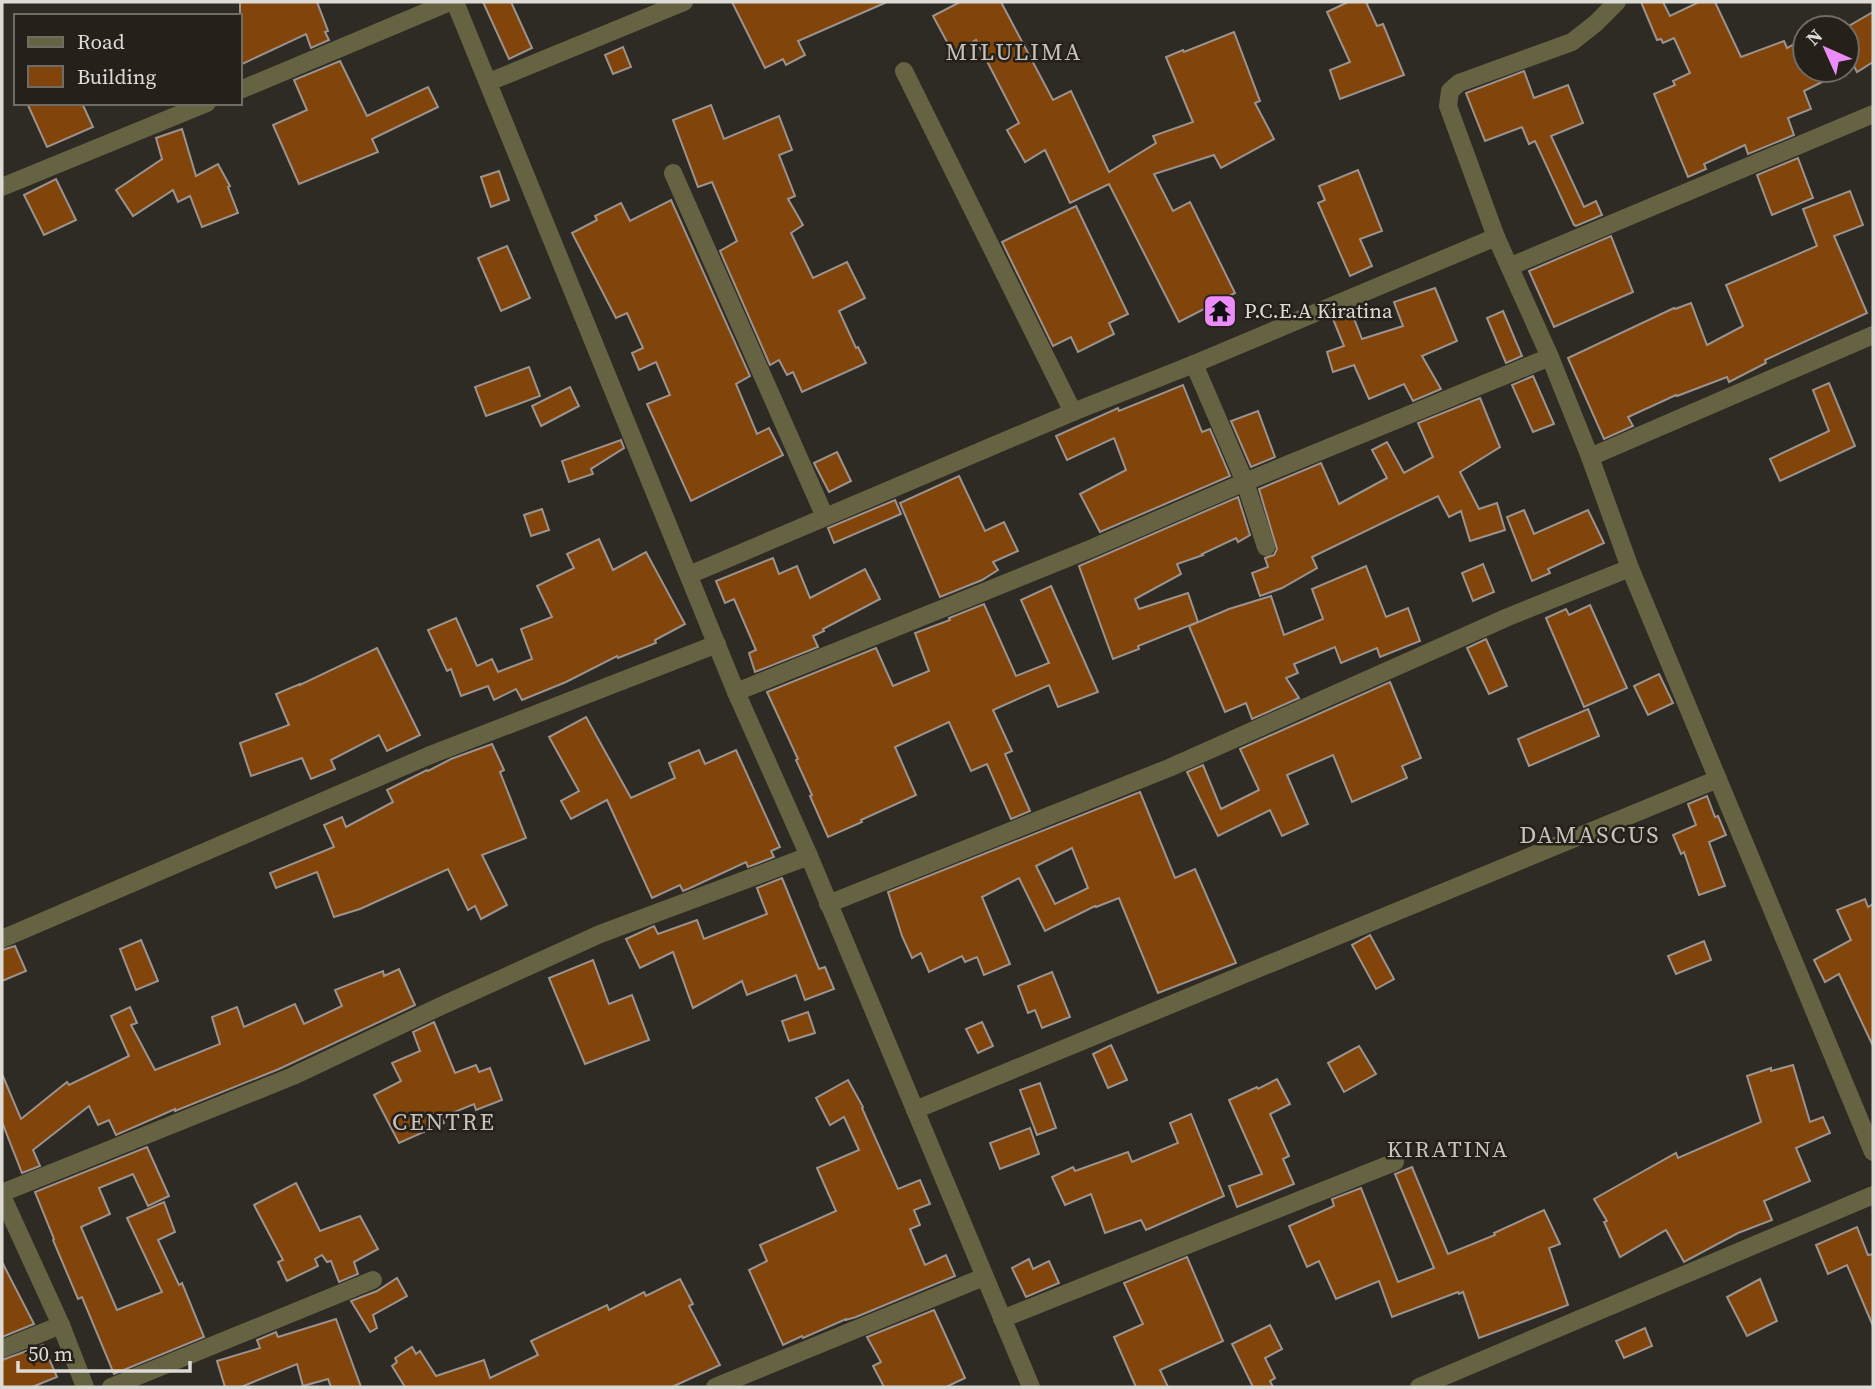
<svg xmlns="http://www.w3.org/2000/svg" width="1875" height="1389" font-family="'Source Serif 4',serif">
<style>
.building{fill:#81440b;stroke:#9c938e;stroke-width:2;fill-rule:evenodd}
.lines{fill:none;stroke-linecap:round;stroke-linejoin:round}
.street{stroke:#666343;stroke-width:18}
.labels{text-anchor:middle;stroke-width:5;stroke-linejoin:round;paint-order:stroke}
.poi-label{font-size:21px;fill:#dddbd6;stroke:#25211a;text-anchor:start}
.neighbourhood-label{font-size:23px;letter-spacing:2px;fill:#c8c2ba;stroke:#25211a}
.quarter-label{font-size:24px;letter-spacing:2px;fill:#c8c2ba;stroke:#25211a}
</style>
<rect width="100%" height="100%" fill="#2e2a24"/>
<!-- building -->
<g class="building">
<polygon points="240,2 317,2 328,31 325,32 329,40 311,48 306,34 240,65"/>
<polygon points="483,2 511,2 532,48 509,59"/>
<polygon points="732,2 887,2 798,41 805,55 786,65 783,59 765,68"/>
<polygon points="960,2 1001,2 1053,100 1071,91 1109,172 1156,143 1153,136 1193,122 1166,57 1183,50 1184,52 1234,32 1260,101 1255,103 1274,139 1221,168 1214,155 1154,174 1173,211 1190,202 1235,293 1179,322 1109,184 1070,203 1045,150 1025,162 1007,130 1019,123 976,40 953,53 933,16"/>
<polygon points="1348,2 1366,2 1377,26 1383,24 1404,75 1340,99 1330,70 1350,62 1327,12"/>
<polygon points="1641,2 1663,2 1670,16 1699,2 1715,2 1741,57 1784,41 1787,48 1805,38 1805,70 1846,70 1804,91 1811,109 1788,118 1794,135 1748,154 1745,145 1704,164 1706,169 1688,177 1654,94 1675,85 1673,81 1690,73 1674,38 1663,43 1661,39 1657,40"/>
<polygon points="1873,12 1873,62 1857,72 1854,66 1847,70 1847,27"/>
<polygon points="623,47 631,67 613,74 605,55"/>
<polygon points="340,61 367,116 428,87 438,107 372,139 378,152 299,184 273,125 307,110 294,80"/>
<polygon points="1524,71 1534,98 1568,85 1583,123 1551,136 1584,207 1596,201 1602,215 1576,226 1574,225 1535,141 1529,144 1522,127 1485,141 1466,93"/>
<polygon points="27,103 82,103 93,127 47,147"/>
<polygon points="711,105 724,139 779,116 792,150 779,155 795,196 788,199 803,225 791,233 813,278 847,262 865,298 839,311 856,348 858,347 866,363 802,392 793,372 787,375 779,360 770,365 720,251 737,241 712,182 698,187 673,120"/>
<polygon points="182,129 196,176 218,164 230,186 228,187 238,213 202,227 190,196 178,202 173,190 133,216 116,190 162,159 156,138"/>
<polygon points="1798,158 1813,198 1772,215 1757,175"/>
<polygon points="1358,170 1382,231 1360,239 1372,266 1350,276 1318,203 1325,200 1319,186"/>
<polygon points="499,171 509,200 491,207 481,177"/>
<polygon points="56,179 76,220 44,235 24,195"/>
<polygon points="1850,191 1863,225 1834,236 1867,313 1765,360 1766,363 1729,382 1727,377 1677,396 1676,395 1628,417 1633,426 1604,439 1568,358 1674,308 1675,309 1691,303 1707,345 1743,326 1726,285 1817,246 1803,209"/>
<polygon points="671,200 750,376 736,384 757,434 769,428 783,455 691,501 647,404 670,395 656,362 639,370 632,353 643,348 627,313 616,318 572,233 597,220 595,216 621,203 630,221"/>
<polygon points="1076,206 1128,314 1109,323 1114,334 1078,352 1071,337 1053,346 1002,242"/>
<polygon points="1611,236 1633,292 1554,327 1529,271"/>
<polygon points="507,246 530,298 501,311 478,258"/>
<polygon points="1435,288 1457,341 1422,356 1441,389 1413,401 1404,384 1369,399 1354,365 1333,372 1327,352 1344,346 1333,319 1351,311 1362,339 1403,326 1394,302"/>
<polygon points="1503,311 1522,356 1506,363 1487,318"/>
<polygon points="529,367 540,396 486,416 475,387"/>
<polygon points="1533,376 1554,424 1533,432 1512,385"/>
<polygon points="1829,383 1855,446 1780,481 1770,459 1829,431 1813,390"/>
<polygon points="1183,385 1202,432 1210,429 1230,476 1100,532 1080,494 1126,470 1114,438 1067,460 1056,436 1118,408 1119,411"/>
<polygon points="570,387 579,406 541,426 532,406"/>
<polygon points="1480,398 1500,447 1460,472 1479,509 1497,503 1505,530 1470,541 1461,511 1449,517 1438,496 1312,557 1317,568 1282,588 1260,596 1252,573 1268,567 1265,558 1274,555 1277,549 1259,489 1321,463 1339,504 1387,478 1372,450 1387,442 1404,473 1433,457 1418,423"/>
<polygon points="1258,411 1275,457 1251,467 1231,421"/>
<polygon points="621,440 624,448 591,469 593,474 569,482 562,461"/>
<polygon points="837,452 851,481 829,492 814,463"/>
<polygon points="959,476 985,531 1004,522 1018,551 993,562 998,570 982,580 940,597 900,503"/>
<polygon points="1238,497 1250,535 1238,542 1236,538 1202,554 1203,555 1177,564 1181,574 1135,599 1139,609 1188,593 1198,622 1138,646 1139,649 1113,659 1079,566"/>
<polygon points="895,500 901,514 834,543 828,528"/>
<polygon points="542,509 549,530 531,536 524,515"/>
<polygon points="1524,510 1534,534 1588,510 1604,543 1548,569 1550,573 1532,581 1507,517"/>
<polygon points="599,539 613,570 646,552 685,624 655,640 656,643 618,658 617,656 566,682 522,700 516,689 494,700 488,686 461,696 451,669 447,671 428,630 456,618 477,666 492,659 498,672 532,659 521,629 552,617 537,586 574,568 567,554"/>
<polygon points="773,558 779,574 797,566 810,598 865,569 880,599 823,629 824,631 813,636 818,647 755,672 749,653 756,650 734,599 725,603 716,581"/>
<polygon points="1483,564 1494,592 1473,601 1462,573"/>
<polygon points="1366,566 1386,617 1408,608 1420,641 1380,657 1377,648 1341,663 1335,647 1294,664 1298,673 1286,678 1299,698 1252,719 1246,703 1225,712 1189,626 1229,609 1271,596 1284,635 1323,619 1312,589"/>
<polygon points="1051,586 1098,692 1058,707 1049,685 993,710 1012,751 1005,754 1030,811 1011,819 987,764 971,771 949,722 895,747 916,795 861,820 862,822 828,837 810,796 812,795 796,760 798,759 767,692 876,648 893,686 929,671 915,633 950,620 949,618 984,604 1016,676 1049,663 1021,600"/>
<polygon points="1590,605 1627,688 1584,707 1546,618 1566,609 1569,615"/>
<polygon points="1486,639 1507,686 1489,694 1467,648"/>
<polygon points="377,648 420,735 387,751 379,735 331,760 335,769 311,779 302,758 251,776 240,743 289,725 276,694 300,684 300,685"/>
<polygon points="1659,674 1673,703 1648,715 1634,686"/>
<polygon points="1390,682 1421,758 1402,766 1407,778 1352,802 1333,755 1287,775 1308,824 1282,836 1270,810 1218,836 1187,772 1203,765 1221,809 1259,790 1240,749"/>
<polygon points="1588,709 1599,736 1529,766 1518,739"/>
<polygon points="586,717 631,798 675,778 669,763 699,750 705,764 736,750 780,847 771,851 774,857 748,867 746,862 690,888 683,891 680,885 652,898 607,800 571,819 561,801 579,791 549,737"/>
<polygon points="492,744 504,770 500,772 526,838 482,855 507,905 481,919 475,906 468,910 448,869 360,909 334,917 317,872 276,888 270,873 334,847 324,825 342,817 346,827 393,802 387,790 427,770 428,771 451,759"/>
<path d="M1140,792L1175,878L1195,869L1236,963L1158,993L1119,898L1096,907L1095,906L1045,931L1019,878L982,897L1010,964L984,975L977,957L965,962L962,956L929,972L921,953L912,958L902,936L888,892ZM1072,848L1088,888L1055,904L1036,866Z"/>
<polygon points="1707,796 1715,817 1718,816 1726,835 1709,842 1725,886 1699,895 1684,852 1681,854 1673,835 1696,825 1688,804"/>
<polygon points="782,878 819,969 825,967 834,989 805,1000 796,975 747,995 742,981 693,1008 673,952 640,968 626,939 654,926 658,934 697,920 704,939 767,914 757,888"/>
<polygon points="1865,899 1868,907 1873,904 1873,1046 1839,974 1825,982 1814,960 1851,940 1837,910"/>
<polygon points="1370,935 1394,979 1376,989 1352,945"/>
<polygon points="141,940 158,981 136,990 120,949"/>
<polygon points="1704,941 1711,960 1676,974 1668,956"/>
<polygon points="15,946 26,971 2,981 2,950"/>
<polygon points="593,960 609,1004 632,995 649,1040 585,1064 549,978"/>
<polygon points="399,969 415,1005 279,1069 175,1111 175,1109 116,1135 109,1120 98,1125 89,1106 33,1150 40,1166 22,1173 2,1122 2,1074 21,1119 67,1082 69,1085 129,1056 111,1016 130,1007 137,1023 131,1025 155,1070 220,1044 212,1017 237,1007 244,1027 295,1004 304,1024 342,1006 335,990 383,971 384,976"/>
<polygon points="1052,972 1070,1017 1042,1028 1035,1010 1028,1013 1018,986"/>
<polygon points="808,1012 815,1033 789,1041 782,1021"/>
<polygon points="434,1022 455,1073 476,1065 479,1072 490,1068 502,1100 476,1110 474,1104 442,1117 444,1123 399,1143 374,1095 401,1081 392,1063 420,1051 413,1032"/>
<polygon points="982,1022 993,1046 978,1053 966,1029"/>
<polygon points="1111,1045 1127,1080 1108,1088 1093,1054"/>
<polygon points="1359,1046 1376,1074 1344,1092 1328,1063"/>
<polygon points="1793,1065 1810,1122 1823,1117 1830,1133 1796,1148 1810,1181 1764,1201 1772,1220 1738,1233 1684,1262 1666,1230 1620,1257 1604,1222 1607,1221 1594,1199 1676,1153 1678,1158 1761,1122 1747,1076 1771,1068 1771,1071"/>
<polygon points="1277,1079 1290,1104 1270,1114 1289,1156 1283,1159 1294,1184 1237,1207 1229,1186 1262,1174 1229,1100 1257,1087 1258,1089"/>
<polygon points="848,1080 863,1107 862,1108 898,1189 920,1180 930,1204 914,1210 920,1225 910,1229 925,1265 946,1255 955,1276 856,1317 846,1320 846,1319 803,1338 802,1336 783,1345 749,1270 767,1261 760,1245 836,1211 817,1168 859,1150 844,1117 830,1125 816,1098"/>
<polygon points="1040,1083 1056,1128 1037,1135 1020,1090"/>
<polygon points="1191,1114 1224,1196 1146,1230 1141,1220 1105,1233 1091,1194 1065,1205 1052,1177 1073,1167 1075,1171 1128,1152 1132,1162 1178,1143 1170,1123"/>
<polygon points="1030,1128 1039,1154 1000,1169 990,1143"/>
<polygon points="147,1147 169,1196 148,1206 133,1174 99,1188 110,1214 81,1227 117,1310 162,1292 127,1218 164,1202 175,1232 158,1240 179,1285 182,1283 204,1337 114,1374 82,1297 78,1299 53,1240 54,1239 35,1192"/>
<polygon points="1412,1167 1448,1254 1495,1235 1494,1233 1544,1210 1560,1244 1549,1248 1568,1305 1479,1338 1463,1292 1459,1294 1458,1292 1392,1317 1379,1281 1336,1299 1319,1261 1307,1267 1289,1226 1334,1206 1332,1199 1361,1188 1398,1282 1434,1268 1395,1174"/>
<polygon points="296,1183 320,1231 360,1216 378,1249 354,1262 358,1274 339,1282 331,1261 327,1262 322,1255 315,1259 318,1266 287,1281 278,1262 283,1260 254,1205"/>
<polygon points="1857,1227 1868,1255 1873,1254 1873,1326 1847,1265 1828,1274 1816,1245"/>
<polygon points="1187,1257 1223,1341 1160,1370 1168,1387 1136,1387 1114,1337 1143,1324 1124,1283"/>
<polygon points="1029,1259 1033,1269 1049,1261 1059,1283 1026,1297 1012,1268"/>
<polygon points="2,1262 34,1324 2,1337"/>
<polygon points="397,1278 407,1296 373,1315 377,1328 370,1332 351,1301 377,1291"/>
<polygon points="680,1279 693,1304 689,1306 720,1365 672,1387 405,1387 392,1366 397,1362 395,1358 412,1347 416,1354 420,1351 436,1376 484,1360 490,1378 538,1355 531,1341 607,1305 609,1310 644,1292 646,1296"/>
<polygon points="1760,1279 1777,1321 1747,1336 1727,1297"/>
<polygon points="934,1310 965,1378 946,1387 884,1387 873,1366 881,1362 867,1337"/>
<polygon points="336,1319 361,1387 331,1387 328,1379 303,1386 297,1364 241,1387 225,1387 217,1361 260,1348 257,1340 276,1332 278,1337"/>
<polygon points="1270,1325 1282,1349 1265,1358 1275,1378 1270,1381 1273,1387 1253,1387 1232,1344"/>
<polygon points="1645,1328 1652,1346 1624,1358 1616,1341"/>
<polygon points="43,1345 57,1377 32,1387 2,1387 2,1360"/>
</g>
<g class="lines">
<!-- street -->
<g class="street">
<polyline points="455,2 736,692 809,856 1031,1387"/>
<polyline points="904,71 1073,412"/>
<polyline points="489,82 684,2"/>
<polyline points="240,90 450,2"/>
<polyline points="673,173 825,517"/>
<polyline points="2,187 207,103"/>
<polyline points="1496,237 1448,106 1450,91 1459,83 1572,42 1596,23 1617,2"/>
<polyline points="1511,266 1873,114"/>
<polyline points="1194,364 1245,482 1266,547"/>
<polyline points="1590,457 1873,335"/>
<polyline points="689,575 1073,412 1194,364 1496,237 1550,357 1590,457 1630,568 1873,1152"/>
<polyline points="736,692 1090,549 1245,482 1550,357"/>
<polyline points="828,904 1169,768 1508,617 1630,568"/>
<polyline points="2,939 428,756 717,644"/>
<polyline points="915,1110 1718,779"/>
<polyline points="2,1193 293,1076 441,1006 600,934 809,856"/>
<polyline points="2,1196 61,1325 85,1387"/>
<polyline points="1002,1319 1395,1162"/>
<polyline points="2,1349 61,1325"/>
<polyline points="111,1387 373,1280"/>
<polyline points="715,1387 984,1277"/>
<polyline points="1419,1387 1873,1195"/>
</g>
</g>
<!-- icons -->
<defs>
<g id="temple-square" transform="scale(1.75)"><rect x="-9" y="-9" width="18" height="18" rx="4" fill="#ec8cfa" stroke="#25211a"/><path d="M0-6L5-2H3V0L6.5 2.5H4V6H1.5V3h-3V6H-4V2.5H-6.5L-3 0V-2H-5Z" fill="#111"/></g>
</defs>
<g fill-rule="evenodd">
<use href="#temple-square" x="1220" y="311"/>
</g>
<g class="labels">
<!-- poi labels -->
<g class="poi-label">
<text x="1244" y="318">P.C.E.A Kiratina</text>
</g>
<!-- neighbourhood labels -->
<g class="neighbourhood-label">
<text x="1448" y="1157">KIRATINA</text>
</g>
<!-- quarter labels -->
<g class="quarter-label">
<text x="1014" y="60">MILULIMA</text>
<text x="1590" y="843">DAMASCUS</text>
<text x="444" y="1130">CENTRE</text>
</g>
</g>
<!-- border -->
<rect width="1875" height="1389" fill="none" stroke="#dddbd6" stroke-width="7"/>
<!-- legend -->
<rect x="14" y="14" width="228" height="91" fill="#25211a" stroke="#6f6b65" stroke-width="2"/>
<rect x="28" y="37" width="35" height="10" fill="#666343" stroke="#6f6b65" stroke-width="2"/>
<text x="77" y="49" font-size="21" fill="#dddbd6">Road</text>
<rect x="28" y="66" width="35" height="21" fill="#81440b" stroke="#6f6b65" stroke-width="2"/>
<text x="77" y="84" font-size="21" fill="#dddbd6">Building</text>
<!-- north arrow -->
<g transform="translate(1826 49) rotate(315)"><circle r="33" fill="#25211a" stroke="#6f6b65" stroke-width="2"/>
<path d="M0-5L12 26L0 18L-12 26Z" fill="#ec8cfa"/>
<text y="-10" font-size="19" font-weight="bold" text-anchor="middle" fill="#dddbd6">N</text>
</g>
<!-- scale -->
<path d="M18 1361v10h172v-10" fill="none" stroke="#dddbd6" stroke-width="3.5"/>
<text x="28" y="1361" font-size="21" fill="#dddbd6" stroke="#25211a" stroke-width="5" paint-order="stroke">50 m</text>
</svg>
